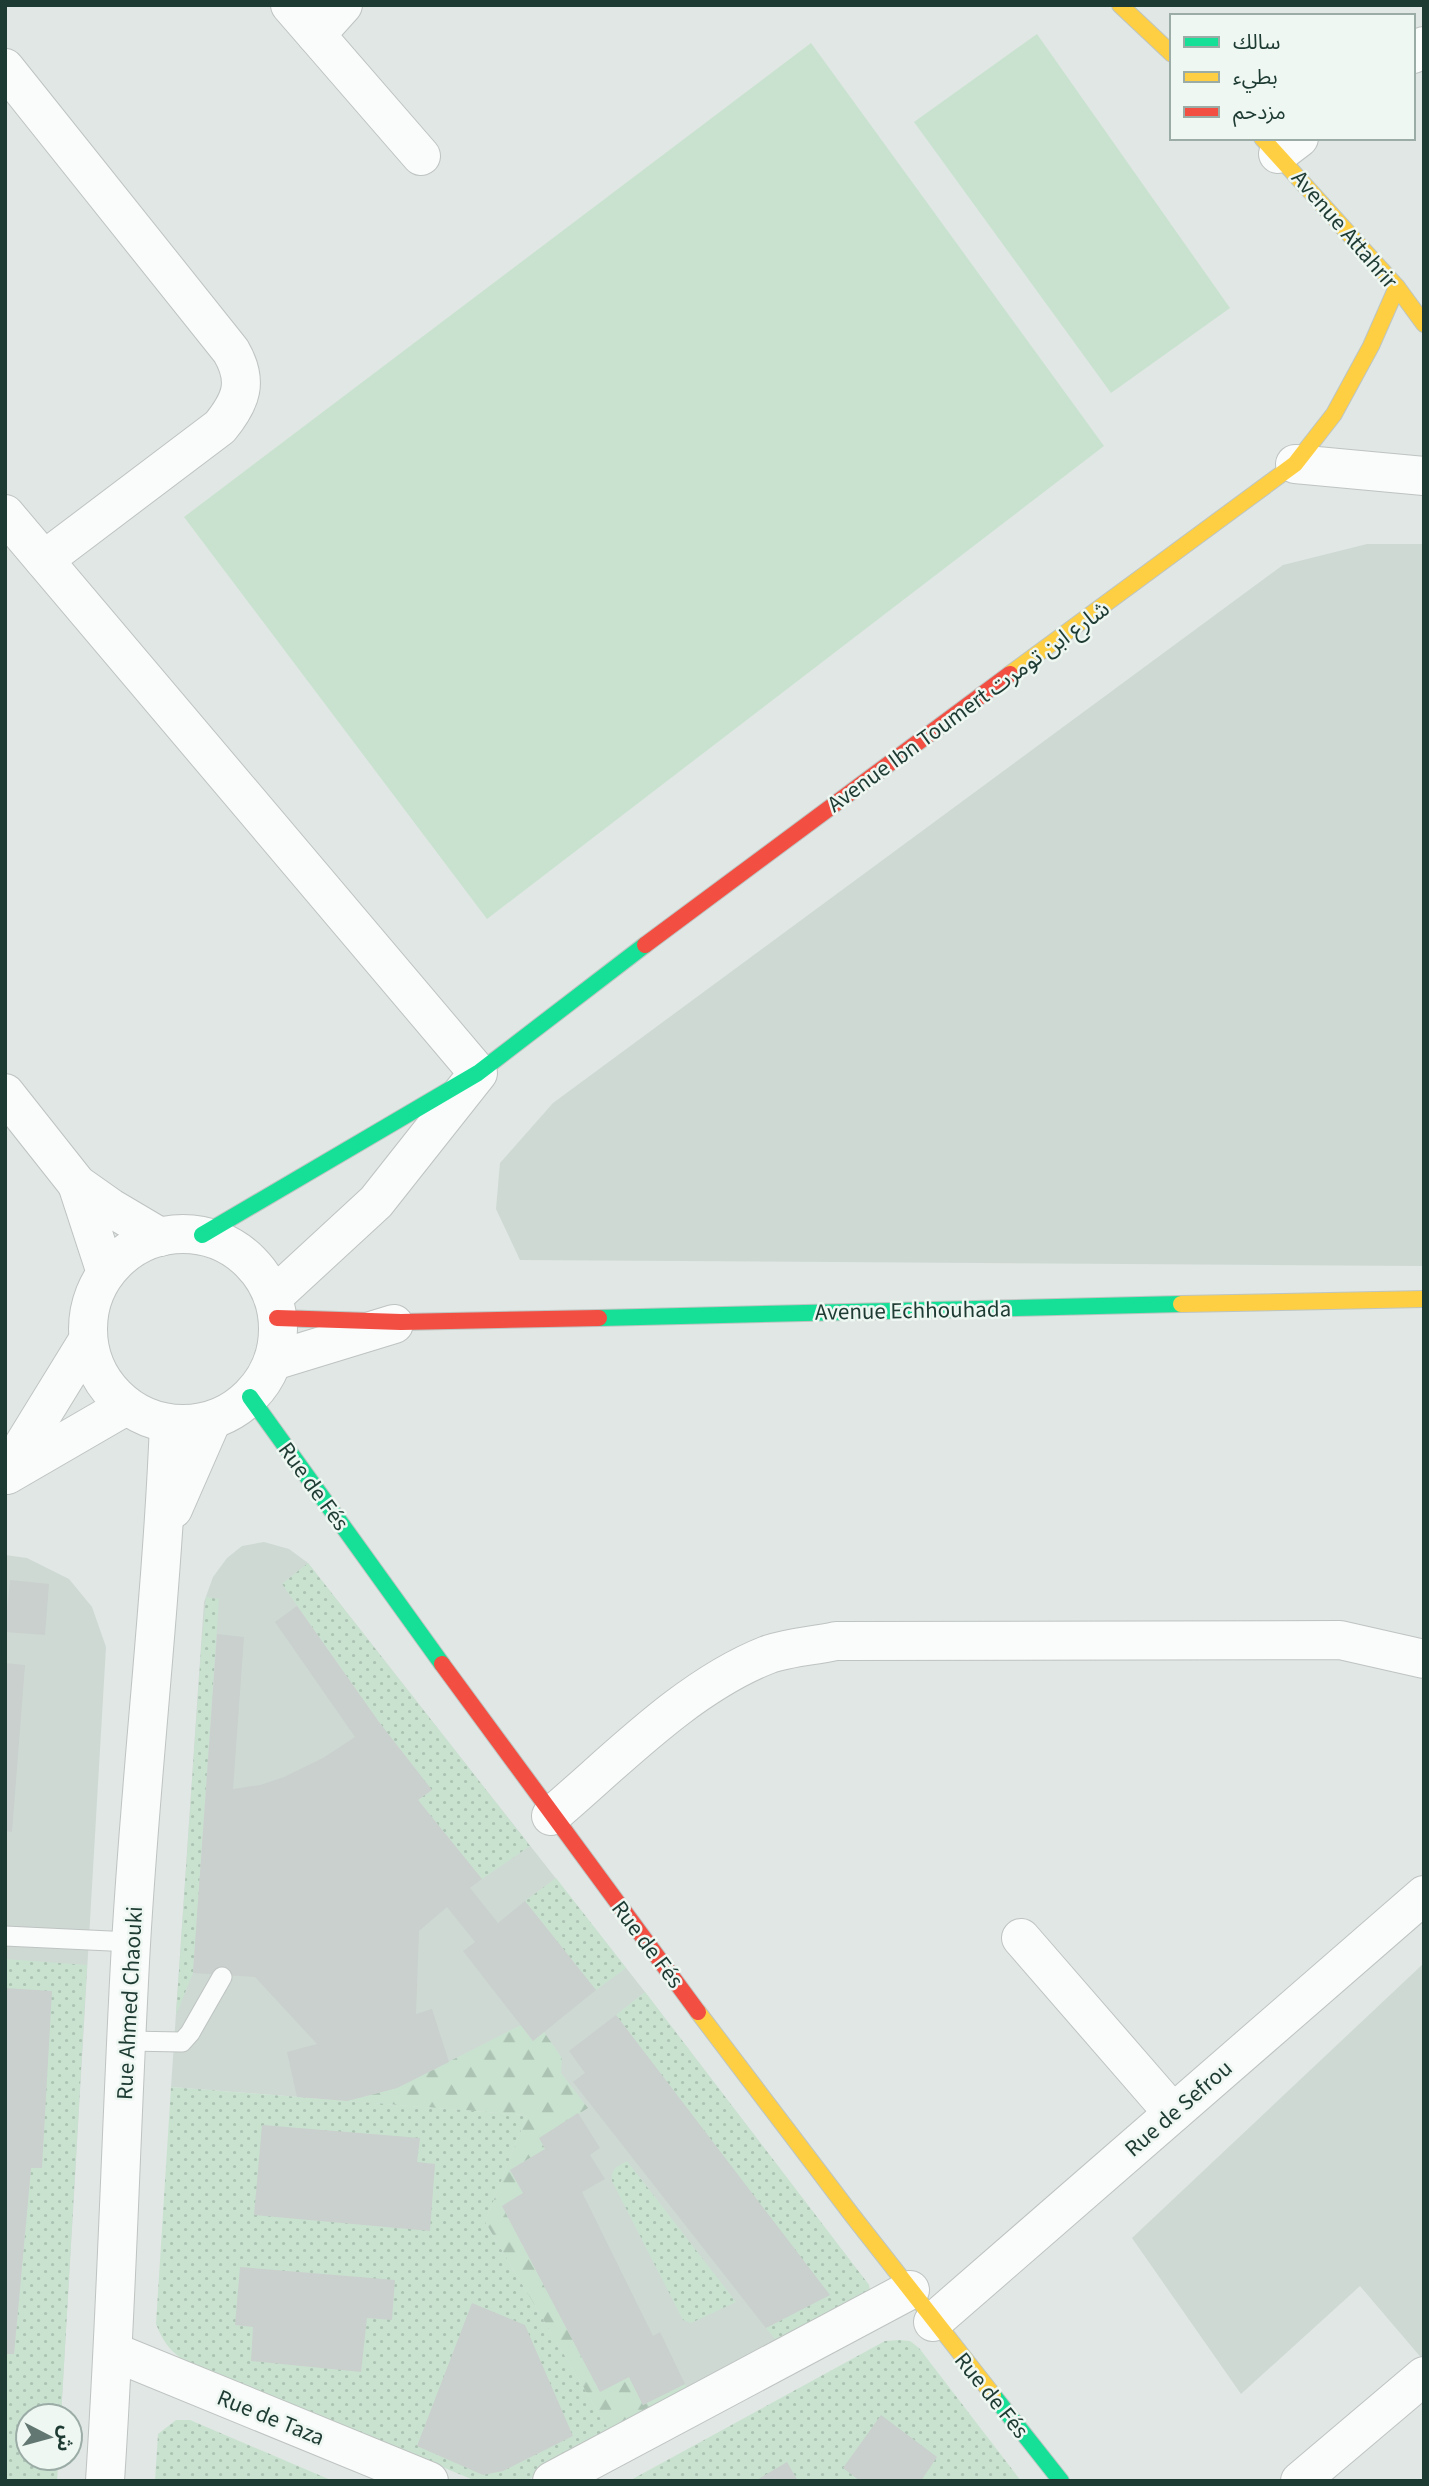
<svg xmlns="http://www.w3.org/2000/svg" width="1429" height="2486" font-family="'Source Sans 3','Noto Sans Arabic',sans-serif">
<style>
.built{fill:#ced9d4}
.grass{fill:#c9e2d0}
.forest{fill:url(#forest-firs)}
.park{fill:url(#park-dots)}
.building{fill:#cad0cd}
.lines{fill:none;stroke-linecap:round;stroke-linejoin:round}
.lane-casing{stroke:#bec4c1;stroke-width:21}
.street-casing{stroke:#bec4c1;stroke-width:40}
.fast-casing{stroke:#bdc5c2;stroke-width:18}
.slow-casing{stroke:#bdc5c2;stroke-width:18}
.jam-casing{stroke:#bdc5c2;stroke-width:18}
.lane{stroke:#fafbfb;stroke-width:19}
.street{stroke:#fafbfb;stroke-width:38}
.fast{stroke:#16e098;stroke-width:16}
.slow{stroke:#ffcf43;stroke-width:16}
.jam{stroke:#f24e42;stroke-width:16}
.labels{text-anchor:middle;stroke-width:5;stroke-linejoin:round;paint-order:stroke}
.street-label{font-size:23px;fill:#1e3b33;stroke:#eef7f2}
</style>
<defs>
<pattern id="forest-firs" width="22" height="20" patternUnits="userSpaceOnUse" patternTransform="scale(1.75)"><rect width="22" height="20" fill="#c9e2d0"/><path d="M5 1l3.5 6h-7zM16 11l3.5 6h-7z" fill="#acc3b3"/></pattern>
<pattern id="park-dots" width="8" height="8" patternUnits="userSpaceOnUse" patternTransform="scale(1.75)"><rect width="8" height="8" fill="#c9e2d0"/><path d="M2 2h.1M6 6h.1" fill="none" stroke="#acc3b3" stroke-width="1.8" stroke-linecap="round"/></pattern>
</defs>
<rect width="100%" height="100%" fill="#e1e7e4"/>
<!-- built -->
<g class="built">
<polygon points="1367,544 1424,544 1424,1266 520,1260 496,1209 500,1163 553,1103 1283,565"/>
<polygon points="264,1542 289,1549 308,1563 645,1992 858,2271 869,2285 870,2295 610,2432 485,2222 527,2115 171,2087 204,1602 213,1577 227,1558 242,1546"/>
<polygon points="5,1555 27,1558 69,1579 92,1607 106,1647 61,2416 28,2416 28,2458 58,2458 57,2481 5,2481"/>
<polygon points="1424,1963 1424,2361 1360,2286 1241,2394 1132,2238"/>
</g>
<!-- grass -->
<g class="grass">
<polygon points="1037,34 1230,308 1111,393 914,122"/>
<polygon points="811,43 1104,446 487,919 184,517"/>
</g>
<!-- forest -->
<polygon class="forest" points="521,2025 533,2041 544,2032 562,2058 561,2073 588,2108 540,2138 545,2149 510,2170 523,2193 502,2206 600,2392 629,2377 643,2405 685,2384 689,2392 610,2432 485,2222 527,2115 347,2101 397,2088"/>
<!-- park -->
<g class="park">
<polygon points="308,1563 530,1846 482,1879 418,1800 431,1790 379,1722 282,1584"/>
<polygon points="206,1597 219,1599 193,1973 176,2015 201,1651"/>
<polygon points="556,1878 626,1968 596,1990 525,1901"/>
<polygon points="5,1959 87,1965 61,2416 28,2416 28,2458 58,2458 57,2481 5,2481 5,2354 14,2354 31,2168 41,2168 5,1988"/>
<polygon points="645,1992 869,2285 870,2295 780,2345 766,2328 829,2295 616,2015"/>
<path d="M171,2087L527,2115L485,2222L610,2432L526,2481H476L185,2361C170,2351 163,2342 156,2324Z"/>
<path d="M627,2161L736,2302L691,2323L683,2320L612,2181C611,2168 617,2167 627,2161Z"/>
<polygon points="899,2340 910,2341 919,2348 1021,2481 629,2481 885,2341"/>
<polygon points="176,2420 190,2420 333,2481 155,2481 158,2434"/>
</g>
<!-- building -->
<g class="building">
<polygon points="10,1580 49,1584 45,1635 5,1632"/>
<polygon points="297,1606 379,1722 432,1790 418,1800 482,1879 470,1888 498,1923 525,1901 596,1990 533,2041 463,1951 475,1942 447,1907 419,1931 416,2014 432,2009 449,2062 397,2088 347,2101 297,2097 287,2052 317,2044 255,1977 193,1973 217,1634 244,1637 233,1789 260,1785 284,1777 323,1758 355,1737 275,1622"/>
<polygon points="5,1663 25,1665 12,1832 5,1831"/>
<polygon points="5,1988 52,1991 42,2168 31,2168 14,2354 5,2354"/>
<polygon points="616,2015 830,2295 766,2328 573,2082 585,2073 569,2051"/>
<polygon points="578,2113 600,2148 590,2155 605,2179 582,2192 653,2336 660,2332 685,2384 643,2405 629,2377 600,2392 502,2206 523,2193 510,2170 545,2149 539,2138"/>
<polygon points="262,2125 420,2138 417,2162 435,2164 430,2231 254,2215"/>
<polygon points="240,2267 395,2280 392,2320 367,2318 361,2372 251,2361 253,2327 235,2325"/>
<polygon points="472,2303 525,2325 573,2436 503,2471 483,2475 417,2446"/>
<polygon points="881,2415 937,2457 921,2481 860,2481 843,2468"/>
<polygon points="787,2462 798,2481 755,2481"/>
</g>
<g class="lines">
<!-- lane casing -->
<g class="lane-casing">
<g id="lane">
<polyline points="5,1936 131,1942"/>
<polyline points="127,2041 182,2042 190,2033 222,1977"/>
</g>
</g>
<!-- street casing -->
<g class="street-casing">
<g id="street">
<polyline points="290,5 421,156"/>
<polyline points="316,35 343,5"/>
<polyline points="1413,54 1424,46"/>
<path d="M5,68L231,351C249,382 241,401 220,427L44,560"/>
<polyline points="1278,154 1299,138"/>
<polyline points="1295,464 1424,476"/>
<polyline points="5,514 478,1073 376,1202 273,1297"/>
<polyline points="5,1093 77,1184 111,1208 160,1237"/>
<polyline points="77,1184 106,1273"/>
<circle cx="183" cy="1329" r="95"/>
<polyline points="273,1361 394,1324"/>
<polyline points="5,1475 88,1340"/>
<polyline points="7,1475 126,1406"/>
<polyline points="173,1509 212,1420"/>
<path d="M551,1816C617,1760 686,1687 767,1655C788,1647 814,1646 836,1641L1340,1640L1424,1659"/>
<polyline points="1021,1938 1173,2113"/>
<polyline points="933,2322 1424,1895"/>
<polyline points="114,2352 429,2481"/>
<path d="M105,2481C117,2302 121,2123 131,1944C141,1770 162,1597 169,1424"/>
<polyline points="552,2481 910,2290"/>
<polyline points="1300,2481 1424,2376"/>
</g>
</g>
<!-- fast casing -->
<g class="fast-casing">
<g id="fast">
<polyline points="202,1235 478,1073 645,945"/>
<polyline points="599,1318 1181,1304"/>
<polyline points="250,1397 442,1664"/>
<polyline points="993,2395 1061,2481"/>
</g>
</g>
<!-- slow casing -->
<g class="slow-casing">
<g id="slow">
<polyline points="1120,5 1172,54"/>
<polyline points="1262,138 1397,287 1424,324"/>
<polyline points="1010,674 1295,464 1334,414 1371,346 1397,287"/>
<polyline points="1181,1304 1424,1299"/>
<polyline points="698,2012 852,2215 993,2395"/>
</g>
</g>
<!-- jam casing -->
<g class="jam-casing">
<g id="jam">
<polyline points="645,945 1010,674"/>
<polyline points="277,1318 401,1322 599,1318"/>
<polyline points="442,1664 698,2012"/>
</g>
</g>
<!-- lane -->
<use href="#lane" class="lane"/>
<!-- street -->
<use href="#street" class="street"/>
<!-- fast -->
<use href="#fast" class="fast"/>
<!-- slow -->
<use href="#slow" class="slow"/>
<!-- jam -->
<use href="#jam" class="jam"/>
</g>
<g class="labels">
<!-- street labels -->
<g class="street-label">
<text transform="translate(1345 229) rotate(49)" y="8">Avenue Attahrir</text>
<text transform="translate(968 706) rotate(-36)" y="8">Avenue Ibn Toumert شارع ابن تومرت</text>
<text transform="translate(913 1310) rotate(-1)" y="8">Avenue Echhouhada</text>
<text transform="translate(314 1486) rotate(54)" y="8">Rue de Fés</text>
<text transform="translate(648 1944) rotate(53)" y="8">Rue de Fés</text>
<text transform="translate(129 2003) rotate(-87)" y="8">Rue Ahmed Chaouki</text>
<text transform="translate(1178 2108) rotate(-41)" y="8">Rue de Sefrou</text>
<text transform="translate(992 2395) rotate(51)" y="8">Rue de Fés</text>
<text transform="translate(271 2417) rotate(22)" y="8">Rue de Taza</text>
</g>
</g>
<!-- border -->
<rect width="1429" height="2486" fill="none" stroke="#1e3b33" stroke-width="14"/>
<!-- legend -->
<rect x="1170" y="14" width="245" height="126" fill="#eef7f2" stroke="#9baca6" stroke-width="2"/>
<rect x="1184" y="37" width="35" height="10" fill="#16e098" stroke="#9baca6" stroke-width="2"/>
<text x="1233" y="49" font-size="21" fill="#1e3b33">سالك</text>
<rect x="1184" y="72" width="35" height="10" fill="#ffcf43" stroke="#9baca6" stroke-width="2"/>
<text x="1233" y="84" font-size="21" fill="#1e3b33">بطيء</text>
<rect x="1184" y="107" width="35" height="10" fill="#f24e42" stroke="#9baca6" stroke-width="2"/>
<text x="1233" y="119" font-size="21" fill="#1e3b33">مزدحم</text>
<!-- north arrow -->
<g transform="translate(49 2437) rotate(96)"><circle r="33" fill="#eef7f2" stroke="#9baca6" stroke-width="2"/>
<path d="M0-5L12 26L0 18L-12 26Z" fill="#627771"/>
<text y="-10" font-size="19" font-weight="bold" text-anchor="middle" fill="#1e3b33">ش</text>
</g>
</svg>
